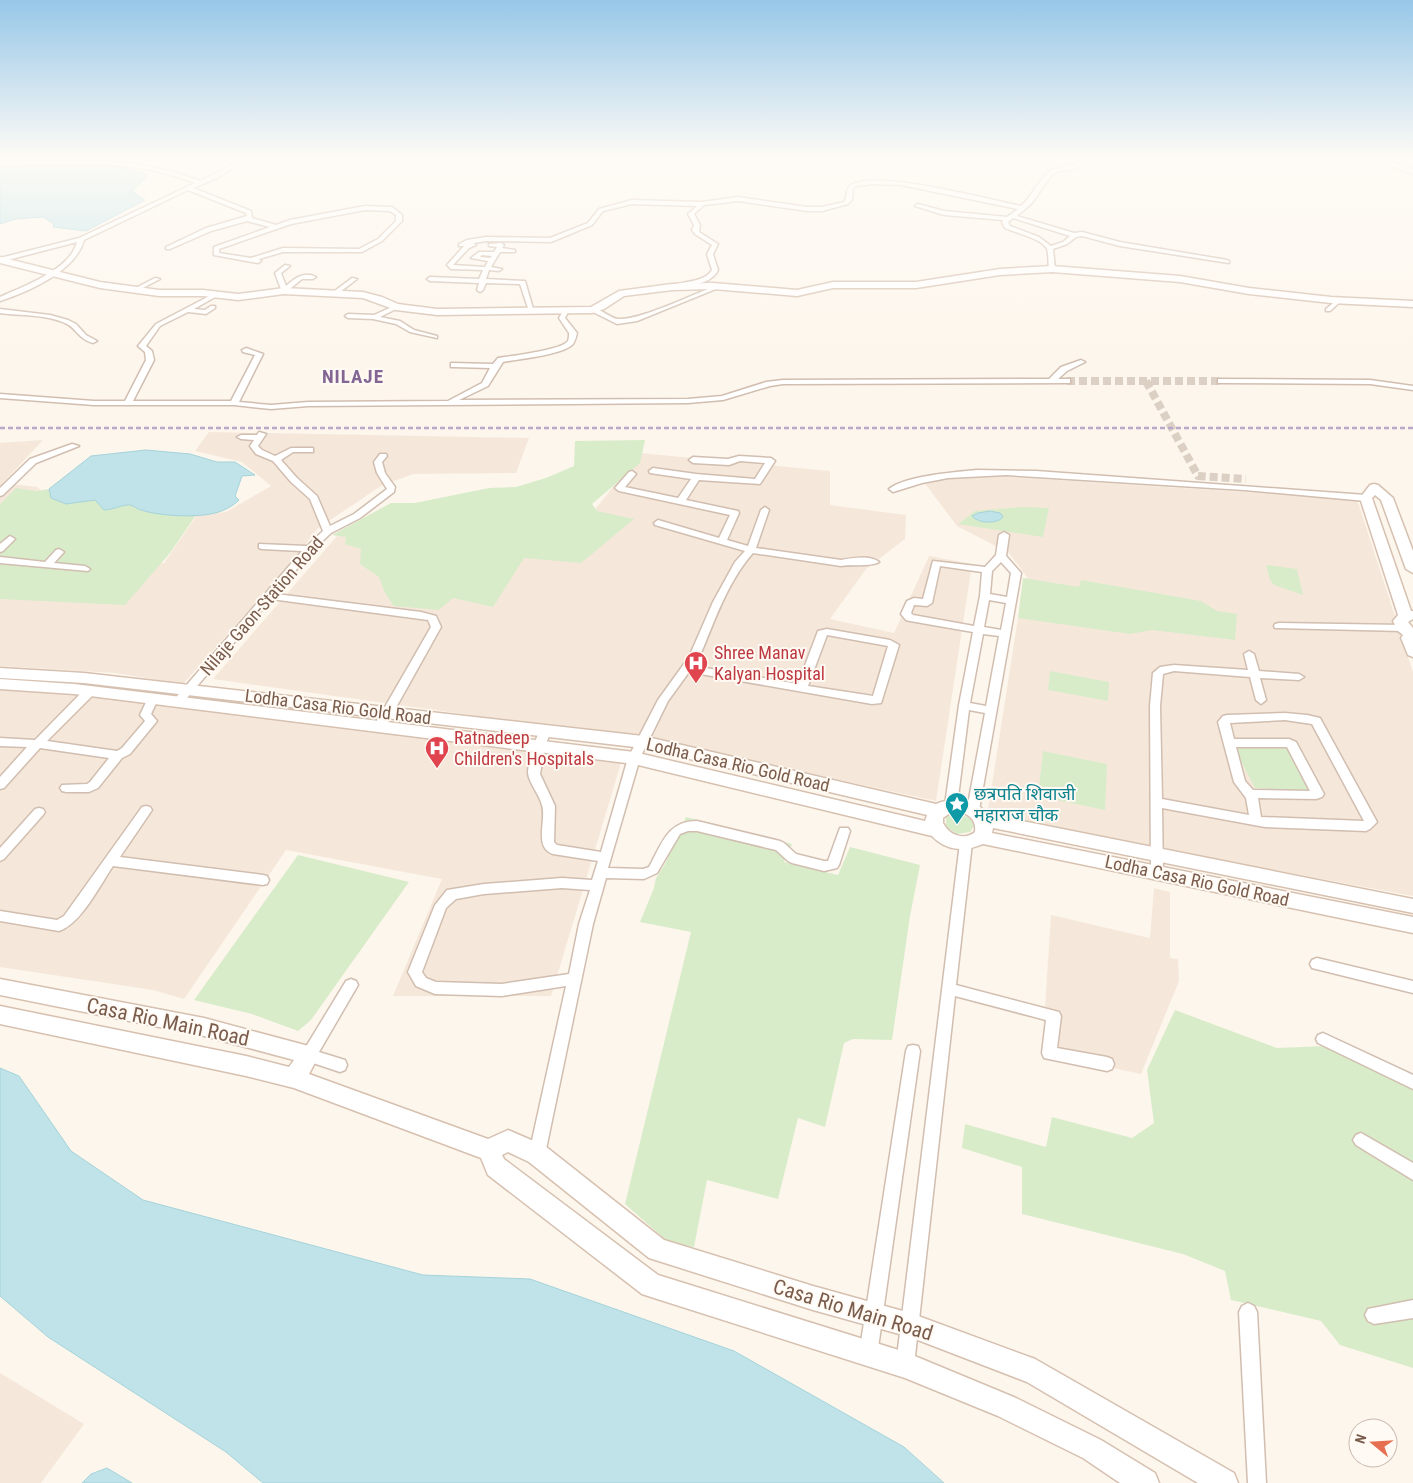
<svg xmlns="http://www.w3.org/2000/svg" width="1413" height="1483" font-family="'Roboto Condensed','Noto Sans Devanagari',sans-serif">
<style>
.residential{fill:#f5e8da}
.green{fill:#d8ecc9}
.water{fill:#bfe3e8;stroke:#a5d3da}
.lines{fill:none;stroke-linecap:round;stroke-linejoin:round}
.street-tunnel{stroke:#dcd0c4;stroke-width:8;stroke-dasharray:8 4;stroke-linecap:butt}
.street-casing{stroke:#d1beb0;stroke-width:3}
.secondary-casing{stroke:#d6c0b0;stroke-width:3}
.street{fill:#fff;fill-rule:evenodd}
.secondary{fill:#fff;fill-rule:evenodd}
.rail{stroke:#b9a8c9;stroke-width:2.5;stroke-dasharray:5 3;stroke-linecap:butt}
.labels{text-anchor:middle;stroke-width:4;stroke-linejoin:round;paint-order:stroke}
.street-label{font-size:18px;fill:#7a5c4d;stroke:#fffaf3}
.health-label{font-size:18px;fill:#be3a42;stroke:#fffaf3;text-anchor:start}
.culture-label{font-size:18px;fill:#0d838f;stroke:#fffaf3;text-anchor:start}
.far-district-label{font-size:19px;font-weight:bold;letter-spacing:1px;fill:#846695;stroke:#fffaf3}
.near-street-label{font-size:21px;fill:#7a5c4d;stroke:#fffaf3}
</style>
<rect width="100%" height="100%" fill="#fdf6ec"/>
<!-- residential -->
<g class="residential">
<polygon points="209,432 529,438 516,473 413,474 381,486 317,529 294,560 183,684 115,673 0,666 0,443 43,440 3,483 37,487 62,508 105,560 164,563 197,515 226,512 271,486 242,462 195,451"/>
<polygon points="640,453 830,471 830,505 906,515 905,539 866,569 830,619 894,633 929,556 972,564 936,801 671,743 213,679 338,535 593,512"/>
<polygon points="977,475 1357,499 1413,672 1413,896 987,816 1018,618 1027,577 1009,553 957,526 923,481"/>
<polygon points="0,688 69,693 621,763 551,996 393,996 442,879 286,850 184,999 153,990 0,967"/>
<polygon points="1154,888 1170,892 1170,958 1178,959 1179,981 1141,1074 1042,1053 1051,915 1150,938"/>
<polygon points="0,1373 84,1424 41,1483 0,1483"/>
</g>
<!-- green -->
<g class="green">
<polygon points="645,440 640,463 592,504 597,511 634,519 581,563 524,558 493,607 453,598 439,610 394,606 385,593 379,577 360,564 361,549 345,544 346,537 332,535 391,503 415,503 489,488 516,487 546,478 574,466 575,441"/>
<path d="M16,488L37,491L49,489L51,498L66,504L95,500L104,510C114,509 121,506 128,505C134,505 138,509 143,511C160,515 178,515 196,515L170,553L125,605L0,599V504Z"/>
<polygon points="1022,507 1049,508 1043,537 958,524 975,511"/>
<polygon points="1266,565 1297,569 1303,595 1274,585 1270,580"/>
<polygon points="1023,578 1079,587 1081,580 1201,601 1217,611 1237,614 1235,640 1152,630 1130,634 1018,618"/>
<polygon points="1050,671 1109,682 1108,701 1048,690"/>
<polygon points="1289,745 1313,791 1255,788 1233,746"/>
<polygon points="1043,751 1107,764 1105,810 1038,796"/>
<polygon points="958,813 971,819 974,826 970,832 957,834 946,827 946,817"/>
<polygon points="686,817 792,844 784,862 838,875 850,847 920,865 910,916 892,1040 853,1039 844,1043 825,1127 798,1118 778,1199 707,1180 694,1247 668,1242 625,1204 691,932 640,922 654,888 656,878 665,864"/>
<polygon points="298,855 409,882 311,1020 298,1031 252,1014 194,1000"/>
<polygon points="1175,1010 1277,1048 1327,1046 1413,1089 1413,1368 1340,1345 1321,1321 1231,1300 1225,1271 1183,1254 1022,1214 1022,1167 962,1148 965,1124 1046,1147 1052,1117 1132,1138 1154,1123 1147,1070"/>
</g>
<!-- water -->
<g class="water">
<polygon points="86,165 113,165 147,174 146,178 132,191 145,200 86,231 53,227 54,224 43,217 16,219 0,224 0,167"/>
<path d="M146,450L190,454L217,462H235L255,475L242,476L235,496L239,500C233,506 224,511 215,513C198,518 158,516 141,510C136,509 133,504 127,505C119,506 115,509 104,510L95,500L66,504L51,498L49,489L91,456Z"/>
<path d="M990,511L1000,513L1003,517C998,524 978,524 972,516L978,513Z"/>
<polygon points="0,1068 19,1076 71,1151 143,1200 423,1275 530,1279 734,1351 904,1447 944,1483 263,1483 226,1452 48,1337 0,1296"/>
<polygon points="107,1468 132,1483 82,1483 91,1474"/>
</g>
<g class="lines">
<!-- street-tunnel -->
<g class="street-tunnel">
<polyline points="1067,381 1221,381"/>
<polyline points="1146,381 1198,476 1246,479"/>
</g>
<!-- street casing -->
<g class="street-casing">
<g id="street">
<path d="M244,159H250L215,179L193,188L251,211L252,218L276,225L290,220L365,206L392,207L402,215V221L382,241L362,252H283L259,259L261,261L258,263L214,255V247L270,227L247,221L211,231L170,249H166V247L206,228L247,216L246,213L188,190L84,240C76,271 28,292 0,301V297C24,286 70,270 77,242L0,262V258L79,238L195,183C131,158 68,163 0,166V162C70,160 133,155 200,181ZM365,210L390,211L396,215V221L378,239L359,249L283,248L251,258L219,253V249L291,224Z"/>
<path d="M1080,159H1085L1083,164L1073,169L1056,172L1051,176L1032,203L1017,216L1074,233L1082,232L1120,242L1227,260L1229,261V263L1120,246L1082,236L1076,237L1067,244L1053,249L1055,269L1052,271L1049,269C1048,263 1049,255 1047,249C1042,238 1015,233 1005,228L1002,222L1003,220L944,215L915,206L918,204L944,211L1007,217L1018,209L901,185L872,184L856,186L853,189L852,200L848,204L822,211H807L738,201L704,205L694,214L700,225L699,232L718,244L713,254L718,270C711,285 687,286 672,289L669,287C681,280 703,284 712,270L707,254L712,245L695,234L692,230L694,225L688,214L697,206L632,204L603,211L592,225L551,242L486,241L468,244L473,243L476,245L469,248L453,265L485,267L488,261L471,258L479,252H494L497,247L489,246V244L501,243L504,245L502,248L515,250V252H500L491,267L502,269L499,271L489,270L486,279L525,281L534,312L529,311L520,284L486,283L483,290L480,292L477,290L479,283L430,281L427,279L430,277L479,279L483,270L451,269L447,265L464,246H459V244L467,240L486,237L550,238L588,223L599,209L632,200L702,202L738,197L807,207H822L844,202C848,197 845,189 851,185C874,169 991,200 1021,206C1032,197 1041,175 1052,170C1060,166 1070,166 1079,162ZM1013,218L1070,236L1063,242L1051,246L1039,237L1010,226L1008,222ZM482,255L492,256L490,258L480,257Z"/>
<path d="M285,265L290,266L281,273L286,286C295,278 304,271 316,277L313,279H302L286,292H282L275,273Z"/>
<polygon points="155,278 160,279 137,291 132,290"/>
<polygon points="352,278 357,279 336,295 332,295 332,293"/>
<path d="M718,285L723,286L637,321L617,324L589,310C598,304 610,320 620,319C643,319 694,294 718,285Z"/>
<path d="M215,293L218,295L217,296L194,309L205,310L211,306H215V308L206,314L188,312L160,326L146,346L152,351L154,360L133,401H231L255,355L243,352L242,350L246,348L263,354L239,402L271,405L308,402L448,401L482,383L490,368L454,367H451V363L493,364L498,358C511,356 562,350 568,341C569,339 569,336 569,333L559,318L563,311L565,310L568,312L565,318L577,333C576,337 575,341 573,344C563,355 518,359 503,362L488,386L459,400L688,399L722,396L766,382L783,380L1049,379L1061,367L1081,360L1085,362L1067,371L1058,379H1070V383H1067L783,384L770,386L723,400L688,403L308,406L271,409L234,405H94L0,398V394L94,401H125L146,360L145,352L138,346L156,324Z"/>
<polygon points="1338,299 1340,300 1340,302 1330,311 1326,311 1326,309"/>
<polygon points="396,305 398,306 398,308 380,317 400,321 414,330 437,336 437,338 410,332 396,324 373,319 348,318 345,316 348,314 374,315"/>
<path d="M0,309L50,315L68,320L76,324L86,335L97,341L93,343C78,339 77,328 65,323C45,314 21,316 0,313Z"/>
<polygon points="1218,379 1370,380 1413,386 1413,390 1370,384 1221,383 1218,383"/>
<polygon points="259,432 266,434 258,446 262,450 275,456 291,448 313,448 313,452 293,452 281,460 297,478 317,496 330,526 354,514 387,489 377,473 374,462 380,454 386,454 387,456 382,462 385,473 395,487 394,492 360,518 331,533 312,551 276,594 421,612 436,616 441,627 384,729 376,729 374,726 431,627 428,620 271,599 181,705 173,705 172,702 302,551 262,549 259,548 259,544 307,546 323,531 310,499 291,482 273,461 256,454 250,446 254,440 241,439 237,437 241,435 257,435"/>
<polygon points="72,444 79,446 36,463 3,495 0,496 0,488 30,459"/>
<path d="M739,456L771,458L775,461L760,484L699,480L686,500L738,511L739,513L727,540L748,546L761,510L765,507L769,510L756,548L841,560C852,558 870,555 879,562C872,567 851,564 841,566L753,553C727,582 714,623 699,658L694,666L798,684L818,631L827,629L890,640L899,645L882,700L881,703L872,704L689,672L668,701L640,758L608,868L643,869L649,867C662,844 667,821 697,821L780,841L784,843L796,854L824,861H828L840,828H848L850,831L839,865L837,868L824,871L792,863L788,861L776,850L697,831H688L680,834L657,873L644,879L606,878L593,924L545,1154L542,1159L537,1161L532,1159L529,1154L566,986L502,996L435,994L416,986L408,972L435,905L447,890L484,884L562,878L592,880L598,861L553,854C533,847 547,820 542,805C539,794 529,783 528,773C528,763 536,730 545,727L551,731L545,746L540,774L555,806L554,842L557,845L601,852L628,758L658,700L689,657L713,602L735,562L745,551L655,525L654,523L658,520L719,538L730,515L619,491L615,488L629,472L632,471L636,474L625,487L678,498L691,479L650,473L649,471L653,468L696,474L755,479L765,463L740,461L729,465L693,463L689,460L693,457L728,459ZM827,635L888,646L873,696L808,686ZM562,888L590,890L579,924L569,974L502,984L436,982L426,978L422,972L446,908L456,899L484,894Z"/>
<path d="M977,470L1036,471L1366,495L1370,498L1366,501L1244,490L1006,475L948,478L922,483L893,492L889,489C905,476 955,472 977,470Z"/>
<path d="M1004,532L1009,535L1006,556L1021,573L979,810L977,813H969L967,810L985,713L969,710L957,805L955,808H947L945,805L959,705L973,632L910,621L906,620L901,614L907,601L914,598L923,599L933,561L985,567L996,555L999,535ZM1001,562L1011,573L1007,597L990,594L992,571ZM940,566L982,572L980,596L974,626L913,615L911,613L914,605L927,606L932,603ZM989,600L1006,603L1001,630L984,627ZM983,634L999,636L986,706L970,703Z"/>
<polygon points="10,536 15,539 3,551 0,552 0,544"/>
<polygon points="59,549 64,552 54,563 85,566 90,569 88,571 0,563 0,557 45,562 56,550"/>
<polygon points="1279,623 1403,625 1408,628 1403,631 1275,628 1274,626 1275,624"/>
<path d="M1249,651L1254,654L1259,671L1299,674L1304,677L1299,680L1260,678L1266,700L1261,704L1256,700L1250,677L1174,671L1163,674L1160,706L1162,799L1249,815L1246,798L1234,782L1218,722L1223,716L1227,715L1285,713L1307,715L1320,718L1377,822L1370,829L1366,831L1265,827L1162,808L1163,873L1161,876L1157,878L1153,876L1151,873L1150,706L1153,673L1160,667L1174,665L1248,670L1244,654ZM1285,720L1312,724L1364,821L1261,817L1258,798L1316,799L1322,797L1324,794L1296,742L1289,739H1234L1230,723ZM1236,747H1287L1310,791L1253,790L1245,781Z"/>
<polygon points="90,687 95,691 94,694 47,741 117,751 122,748 145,721 140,715 149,696 153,695 158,699 151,714 157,721 130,754 122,758 98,788 89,792 66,792 62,791 60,788 62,785 87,784 90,782 109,758 40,748 4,788 0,789 0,777 27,747 0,746 0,738 35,740 86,688"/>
<path d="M146,806L150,807L152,810L120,857L263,875L267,876L269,880L267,884L263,885L113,866C100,885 81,924 59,931L0,921V911L57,920L64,916L142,807Z"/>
<polygon points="39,808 43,809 45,812 43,815 4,859 0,861 0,848 35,809"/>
<polygon points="966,838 970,840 972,843 956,985 1059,1012 1061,1016 1057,1048 1107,1057 1112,1059 1114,1064 1112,1069 1107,1071 1044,1058 1042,1053 1046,1020 955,996 914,1365 911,1371 905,1374 899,1371 896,1365 960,843 962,840"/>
<polygon points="1317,958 1413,981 1413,993 1312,968 1310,964 1312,960"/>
<polygon points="351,979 356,981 358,985 319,1052 345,1060 347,1065 345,1070 340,1072 304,1060 302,1055 304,1050 346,981"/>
<polygon points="1323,1033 1413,1075 1413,1089 1318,1043 1316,1039 1318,1035"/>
<polygon points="913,1045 918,1046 920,1051 877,1355 874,1361 868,1364 862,1361 859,1355 906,1051 908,1046"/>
<polygon points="1361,1133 1413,1163 1413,1180 1356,1145 1353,1140 1356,1135"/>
<polygon points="1413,1300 1413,1318 1374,1324 1368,1321 1365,1315 1368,1309"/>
<polygon points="1248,1303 1254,1306 1257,1312 1266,1483 1248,1483 1239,1312 1242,1306"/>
</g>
</g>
<!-- secondary casing -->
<g class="secondary-casing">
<g id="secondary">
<polygon points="1374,159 1384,159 1413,169 1413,174"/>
<polygon points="0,257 100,282 159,290 203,290 238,294 284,288 363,292 382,297 398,304 437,309 591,307 619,291 672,284 713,283 797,290 833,282 916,282 1000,269 1052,266 1180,276 1249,288 1331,297 1413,301 1413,307 1331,303 1249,294 1180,282 1052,272 1000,275 916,288 833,288 797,296 713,289 672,290 624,296 604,309 592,313 437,315 396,310 363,298 284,294 238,300 203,296 159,296 100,288 0,263"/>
<polygon points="1374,484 1378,485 1393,498 1413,551 1413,573 1406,569 1381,500 1375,495 1372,498 1411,611 1413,611 1413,619 1408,622 1413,628 1413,657 1408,655 1401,638 1403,635 1398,631 1393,621 1398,615 1360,498 1370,485"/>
<path d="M0,668L84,673L643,736L936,804C954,797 974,797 987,814L1413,899V913L993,828L992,833L1413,917V933L983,844C965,852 946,851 932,836L634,764L74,694L0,689V679L74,684L634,752L925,821L927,815L643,748L84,683L0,678ZM953,811C965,812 977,817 975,832C964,841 949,835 943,823V818Z"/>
<polygon points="0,979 204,1018 316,1048 319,1055 309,1074 488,1139 508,1130 545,1146 664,1240 813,1286 910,1313 1035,1359 1234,1473 1238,1483 1198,1483 1027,1382 910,1337 813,1310 649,1258 529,1162 508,1152 502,1155 504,1159 658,1275 905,1352 1016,1398 1101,1440 1155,1473 1159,1483 1120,1483 1083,1458 998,1416 905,1378 651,1297 642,1294 488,1175 481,1158 294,1088 246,1076 0,1024 0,1006 246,1056 289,1067 294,1060 204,1036 0,995"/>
</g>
</g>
<!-- street -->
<use href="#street" class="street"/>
<!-- secondary -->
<use href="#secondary" class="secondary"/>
<!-- rail -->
<polyline class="rail" points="0,428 1413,428"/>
</g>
<!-- sky -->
<linearGradient id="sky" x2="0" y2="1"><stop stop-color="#97c7e8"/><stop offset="0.43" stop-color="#fefbf6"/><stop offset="1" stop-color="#fefbf6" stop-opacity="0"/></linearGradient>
<rect width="1413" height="366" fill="url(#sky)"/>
<!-- icons -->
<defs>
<g id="hospital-pin" transform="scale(1.25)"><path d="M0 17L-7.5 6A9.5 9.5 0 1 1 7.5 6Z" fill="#e0444e" stroke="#fffaf3"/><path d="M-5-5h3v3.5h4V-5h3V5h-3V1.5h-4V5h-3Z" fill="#fff"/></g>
<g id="sight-pin" transform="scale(1.25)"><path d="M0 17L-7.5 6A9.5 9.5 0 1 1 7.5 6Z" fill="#0f9aa8" stroke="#fffaf3"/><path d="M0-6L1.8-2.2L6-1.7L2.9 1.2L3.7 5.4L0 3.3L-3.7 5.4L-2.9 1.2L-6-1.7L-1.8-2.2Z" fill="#fff"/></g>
</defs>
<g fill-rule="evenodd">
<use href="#hospital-pin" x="696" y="663"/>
<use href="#hospital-pin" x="437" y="748"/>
<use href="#sight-pin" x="957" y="804"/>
</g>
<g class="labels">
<!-- street labels -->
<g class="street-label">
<text transform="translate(262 606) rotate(-49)" y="6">Nilaje Gaon-Station Road</text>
<text transform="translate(338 707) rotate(7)" y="6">Lodha Casa Rio Gold Road</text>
<text transform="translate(738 765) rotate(13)" y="6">Lodha Casa Rio Gold Road</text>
<text transform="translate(1197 881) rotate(12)" y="6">Lodha Casa Rio Gold Road</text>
</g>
<!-- health labels -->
<g class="health-label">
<text x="714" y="659">Shree Manav<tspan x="714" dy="21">Kalyan Hospital</tspan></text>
<text x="454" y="744">Ratnadeep<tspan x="454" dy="21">Children's Hospitals</tspan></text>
</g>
<!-- culture labels -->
<g class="culture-label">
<text x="974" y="800">छत्रपति शिवाजी<tspan x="974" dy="21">महाराज चौक</tspan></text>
</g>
<!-- far-district labels -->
<g class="far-district-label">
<text x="353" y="383">NILAJE</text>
</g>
<!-- near-street labels -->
<g class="near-street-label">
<text transform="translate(168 1022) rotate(12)" y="7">Casa Rio Main Road</text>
<text transform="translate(853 1310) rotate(17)" y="7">Casa Rio Main Road</text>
</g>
</g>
<!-- north arrow -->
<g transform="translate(1373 1443) rotate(288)"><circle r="24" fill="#fffaf3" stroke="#cabbb1"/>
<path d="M0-4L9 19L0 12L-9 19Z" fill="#e76f51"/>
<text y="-8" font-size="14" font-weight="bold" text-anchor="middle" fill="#7a5c4d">N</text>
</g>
</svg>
